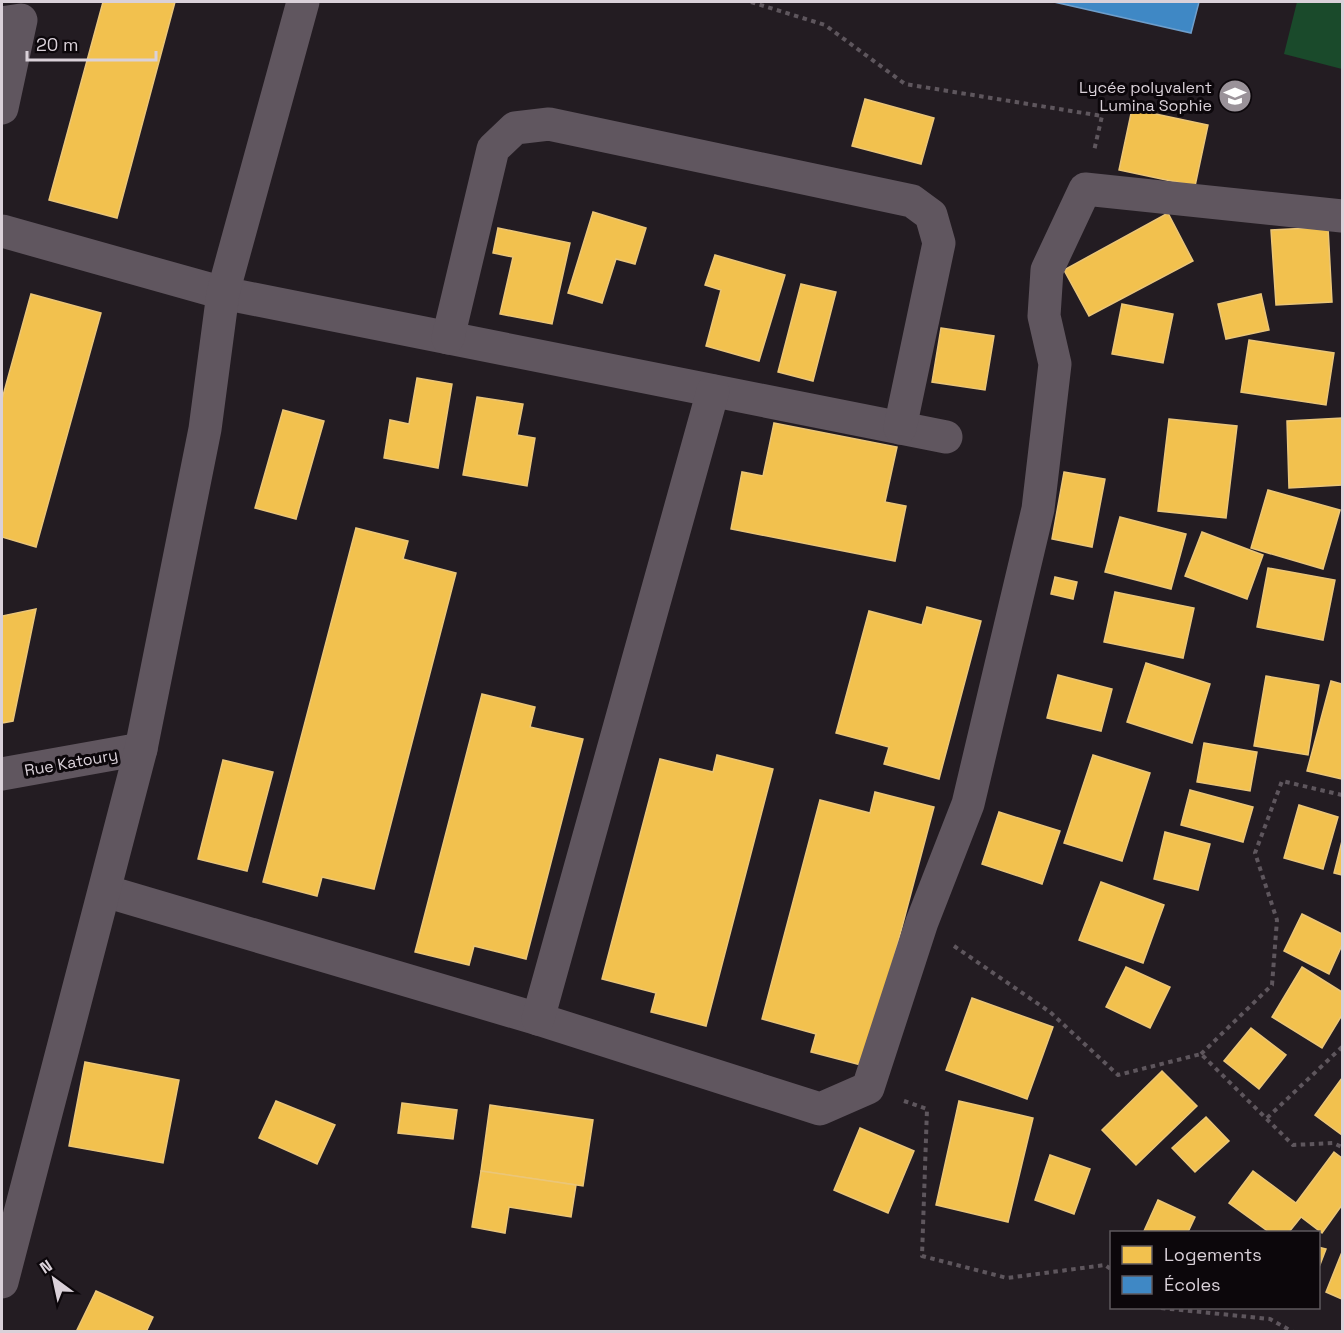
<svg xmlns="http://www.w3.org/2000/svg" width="1344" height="1333" font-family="'Space Grotesk',sans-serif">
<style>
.green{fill:#1a4a2b}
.homes{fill:#f2c14e;stroke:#ebc678;stroke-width:1.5}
.schools{fill:#3f88c5;stroke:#6e9ecb;stroke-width:1.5}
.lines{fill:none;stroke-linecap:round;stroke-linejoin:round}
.path{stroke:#5e565d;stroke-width:4;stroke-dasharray:4.5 4.5;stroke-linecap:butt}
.minor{stroke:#60565f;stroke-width:33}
.labels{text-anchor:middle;stroke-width:6;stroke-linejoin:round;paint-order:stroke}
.poi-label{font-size:16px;fill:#dad1d9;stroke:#0c070b;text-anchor:end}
.street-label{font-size:16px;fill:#dad1d9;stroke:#0c070b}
</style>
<rect width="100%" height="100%" fill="#231c22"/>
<!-- green -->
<polygon class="green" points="1297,2 1342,2 1342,69 1284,54"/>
<!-- homes -->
<g class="homes">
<polygon points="103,2 175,2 117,218 49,200"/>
<polygon points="865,99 934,118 921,164 852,146"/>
<polygon points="1132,109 1208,125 1195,186 1119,170"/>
<polygon points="593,212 646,228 635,264 616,259 602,303 568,293"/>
<polygon points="1168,213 1193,261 1089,316 1064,270"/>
<polygon points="1328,227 1332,302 1276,305 1271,230"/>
<polygon points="498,228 570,243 552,324 500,314 513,257 493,253"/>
<polygon points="715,255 785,275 759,361 706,346 721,290 705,285"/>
<polygon points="801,284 836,292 813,381 778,372"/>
<polygon points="31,294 101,313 36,547 2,537 2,399"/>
<polygon points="1261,294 1269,330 1226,339 1218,304"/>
<polygon points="1122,304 1173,314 1163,363 1112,354"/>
<polygon points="941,328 994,336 985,390 932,382"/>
<polygon points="1249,340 1334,353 1326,405 1241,392"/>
<polygon points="417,378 452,384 438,468 384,458 390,420 409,424"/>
<polygon points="477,397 523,404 517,435 535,438 527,486 463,475"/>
<polygon points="283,410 324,421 296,519 255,508"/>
<polygon points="1342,418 1342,485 1289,488 1287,421"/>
<polygon points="1169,419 1237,426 1226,518 1158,511"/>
<polygon points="774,423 897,447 885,502 906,506 895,561 731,529 742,472 763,476"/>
<polygon points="1064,472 1105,479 1092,547 1052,539"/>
<polygon points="1268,490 1340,510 1323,569 1251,548"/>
<polygon points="1120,517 1186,534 1171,589 1105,572"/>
<polygon points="356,528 408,541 403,559 456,573 374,889 322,877 317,896 263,882"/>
<polygon points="1202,532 1263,555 1247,599 1185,576"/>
<polygon points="1268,568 1335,580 1323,640 1257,627"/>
<polygon points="1055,577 1077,582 1073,599 1051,594"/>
<polygon points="1115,592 1194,608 1183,658 1104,642"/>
<polygon points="927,607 981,621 939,779 884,764 889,747 836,733 869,611 922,625"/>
<polygon points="36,609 13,721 2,723 2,616"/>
<polygon points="1146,663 1210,684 1192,743 1127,722"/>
<polygon points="1058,675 1112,689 1101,731 1047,718"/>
<polygon points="1266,676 1319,685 1308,755 1254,746"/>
<polygon points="1331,681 1342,684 1342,779 1307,771"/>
<polygon points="482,694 535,707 530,727 583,739 526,959 474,946 469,965 415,952"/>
<polygon points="1204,743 1257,752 1250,791 1197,782"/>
<polygon points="717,755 773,769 706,1026 651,1012 656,993 602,979 660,759 713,772"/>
<polygon points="1093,755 1150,773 1122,861 1064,843"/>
<polygon points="223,760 273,772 247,871 198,859"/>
<polygon points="1190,790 1253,807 1243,842 1181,825"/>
<polygon points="875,792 934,807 865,1066 811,1052 816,1034 762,1019 820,800 870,813"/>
<polygon points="1299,805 1338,817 1323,869 1284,858"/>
<polygon points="999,812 1060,831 1042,884 982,864"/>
<polygon points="1165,832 1210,844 1198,890 1154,879"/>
<polygon points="1342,841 1342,875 1334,873"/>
<polygon points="1101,882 1164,905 1143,963 1079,940"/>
<polygon points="1302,914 1342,934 1342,945 1329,974 1284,951"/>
<polygon points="1126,967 1170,987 1150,1028 1106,1007"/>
<polygon points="1302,967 1342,992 1342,1015 1322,1048 1272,1017"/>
<polygon points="972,998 1053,1027 1027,1099 946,1070"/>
<polygon points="1251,1028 1286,1055 1259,1089 1224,1061"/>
<polygon points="85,1062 179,1080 163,1163 69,1146"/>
<polygon points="1162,1071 1197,1106 1136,1165 1102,1130"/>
<polygon points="1342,1078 1342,1135 1315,1115"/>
<polygon points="276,1101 335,1125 317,1164 259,1138"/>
<polygon points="959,1101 1033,1118 1008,1222 936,1205"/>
<polygon points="402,1103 457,1110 453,1139 398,1133"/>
<polygon points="490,1105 593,1120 583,1186 481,1171"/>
<polygon points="1206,1117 1229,1141 1195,1172 1172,1148"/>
<polygon points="860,1128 914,1151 888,1213 834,1190"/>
<polygon points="1334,1152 1342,1158 1342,1205 1322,1233 1301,1217 1289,1232 1269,1232 1229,1203 1253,1171 1296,1203"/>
<polygon points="1050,1155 1090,1169 1074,1214 1035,1200"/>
<polygon points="481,1171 576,1185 571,1217 509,1207 505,1233 472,1227"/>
<polygon points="1158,1200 1195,1217 1188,1232 1144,1231"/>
<polygon points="1318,1247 1326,1249 1318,1270"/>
<polygon points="1342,1252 1342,1299 1326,1292"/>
<polygon points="96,1291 153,1317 146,1332 76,1332"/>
</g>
<!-- schools -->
<polygon class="schools" points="1054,2 1199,2 1191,33"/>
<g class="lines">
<!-- path -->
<g class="path">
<polyline points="751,2 825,25 905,84 1102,116 1094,151"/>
<polyline points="954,946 1050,1012 1118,1075 1201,1054 1293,1145 1333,1143 1342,1147"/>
<polyline points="1201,1054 1272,985 1277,920 1255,853 1282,781 1342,795"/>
<polyline points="904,1101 927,1109 922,1256 1007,1278 1105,1265 1112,1270"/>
<polyline points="1267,1118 1342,1047"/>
<polyline points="1161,1308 1270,1319 1293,1332"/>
</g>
<!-- minor -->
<g class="minor">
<polyline points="2,23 21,20 2,108"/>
<polyline points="2,231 223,293 946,437"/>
<polyline points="448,338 493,149 515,128 549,124 912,201 931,215 939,243 900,428"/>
<polyline points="2,774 141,749"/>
<polyline points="105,891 538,1019 820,1109 868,1088 922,922 968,804 1038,509 1055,364 1044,316 1047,270 1085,189 1342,216"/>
<polyline points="538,1019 713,391"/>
<polyline points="2,1282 141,749 205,429 223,293 303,2"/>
</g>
</g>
<!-- icons -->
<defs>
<g id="school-disc" transform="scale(1.725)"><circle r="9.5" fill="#9a9299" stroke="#0c070b"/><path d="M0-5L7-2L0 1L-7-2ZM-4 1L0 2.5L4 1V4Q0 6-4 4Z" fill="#fff"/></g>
</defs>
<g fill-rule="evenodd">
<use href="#school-disc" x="1235" y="96"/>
</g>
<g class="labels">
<!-- poi labels -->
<g class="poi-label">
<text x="1212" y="93">Lycée polyvalent<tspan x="1212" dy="18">Lumina Sophie</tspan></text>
</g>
<!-- street labels -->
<g class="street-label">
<text transform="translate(71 762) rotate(-10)" y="6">Rue Katoury</text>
</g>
</g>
<!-- border -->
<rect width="1344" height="1333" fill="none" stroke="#dad1d9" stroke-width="6"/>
<!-- legend -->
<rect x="1110" y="1231" width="210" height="78" fill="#0c070b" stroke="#5e585d" stroke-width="1.5"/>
<rect x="1122" y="1246" width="30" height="18" fill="#f2c14e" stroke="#5e585d" stroke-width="1.5"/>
<text x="1164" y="1261" font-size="18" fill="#dad1d9">Logements</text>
<rect x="1122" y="1276" width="30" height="18" fill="#3f88c5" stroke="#5e585d" stroke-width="1.5"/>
<text x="1164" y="1291" font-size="18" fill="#dad1d9">Écoles</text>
<!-- north arrow -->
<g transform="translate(54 1279) rotate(327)" stroke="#0c070b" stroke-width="4.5" paint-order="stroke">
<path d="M0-4.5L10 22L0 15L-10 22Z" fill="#dad1d9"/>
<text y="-9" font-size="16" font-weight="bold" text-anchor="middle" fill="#dad1d9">N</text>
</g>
<!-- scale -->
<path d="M27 51v9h129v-9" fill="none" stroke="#dad1d9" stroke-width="3"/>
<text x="36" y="51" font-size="18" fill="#dad1d9" stroke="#0c070b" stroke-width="4.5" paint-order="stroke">20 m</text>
</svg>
